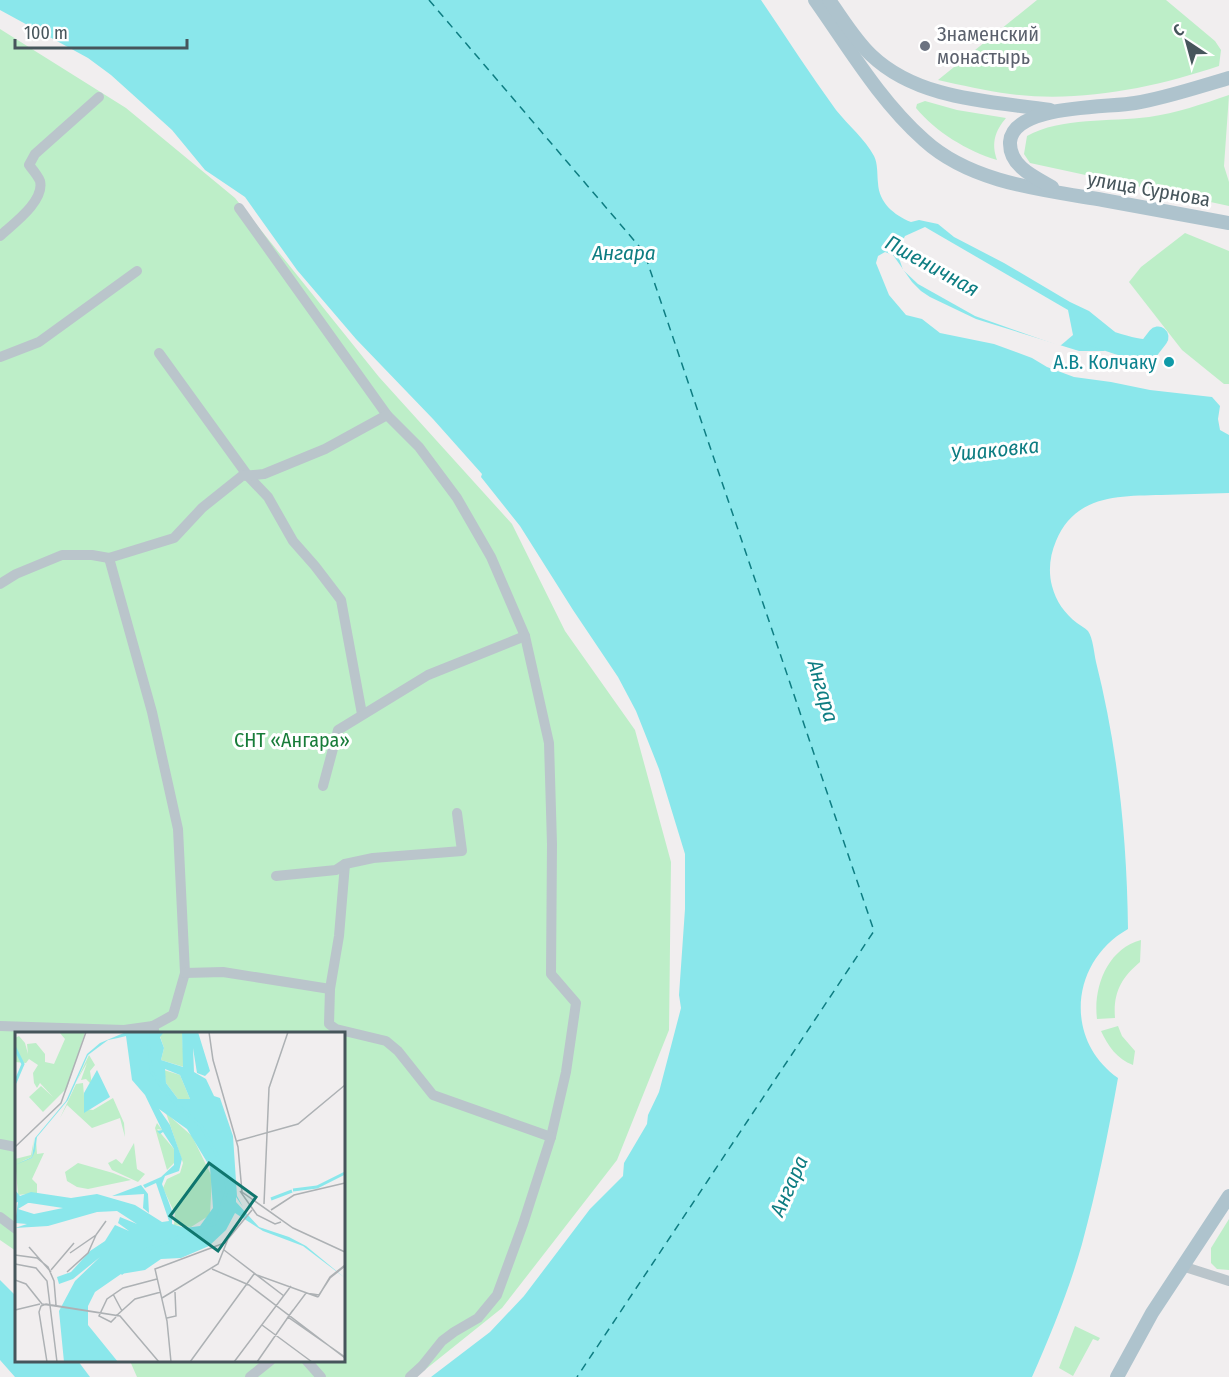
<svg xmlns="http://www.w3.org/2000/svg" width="1229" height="1377" font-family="'Fira Sans Condensed',sans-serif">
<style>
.green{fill:#bdeec8}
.water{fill:#8ae7eb}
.pier{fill:#f1eeef}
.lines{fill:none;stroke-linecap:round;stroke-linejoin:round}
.river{stroke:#8ae7eb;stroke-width:21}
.ferry{stroke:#0e7d82;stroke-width:1.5;stroke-dasharray:8 6;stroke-linecap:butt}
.minor{stroke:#bac5cb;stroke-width:10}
.major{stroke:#aec3cd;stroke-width:14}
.worship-dot{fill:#6b7280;stroke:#fff;stroke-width:2}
.culture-dot{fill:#0f9aa8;stroke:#fff;stroke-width:2}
.labels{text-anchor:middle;stroke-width:6;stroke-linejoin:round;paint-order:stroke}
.worship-label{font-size:20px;fill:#5b616d;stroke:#fff;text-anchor:start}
.street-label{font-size:20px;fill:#46555b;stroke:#fff}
.culture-label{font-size:20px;fill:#0d838f;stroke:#fff;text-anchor:end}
.park-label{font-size:20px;fill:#187c39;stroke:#fff}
.water-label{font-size:21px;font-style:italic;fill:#0e7d82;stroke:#fff}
.inset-river{fill:none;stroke:#8ae7eb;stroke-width:3}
.inset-road{fill:none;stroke:#adb1b4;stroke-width:1.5}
.view{fill:#0f766e;fill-opacity:0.15;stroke:#0f766e;stroke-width:3}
.inset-edge{fill:none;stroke:#46555b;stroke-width:3}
</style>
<rect width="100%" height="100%" fill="#f1eeef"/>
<!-- green -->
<g class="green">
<path d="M1037,0H1166L1215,41L1221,50L1219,66C1153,88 1080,103 1010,94C986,91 961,85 938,80Z"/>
<polygon points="0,29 126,108 235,198 379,377 512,524 565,631 635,730 671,862 669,1030 617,1160 502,1308 416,1377 137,1377 130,1361 344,1360 344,1034 16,1034 16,1251 0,1240"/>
<path d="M1229,95L1224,166L1229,182V206L1030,163L1024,154L1027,136C1061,117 1111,122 1149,117C1176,113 1203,104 1229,95Z"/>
<path d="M925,101L957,110L1006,118C995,131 991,143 997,160C967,151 936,132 916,108L917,104Z"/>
<polygon points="1185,233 1229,251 1229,384 1224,384 1182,350 1129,282 1141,267"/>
<path d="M1141,940L1140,962C1121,978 1113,993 1115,1018L1097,1019C1093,988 1107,949 1141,940Z"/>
<path d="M1118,1026L1122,1036L1135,1051L1133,1065C1117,1059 1108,1046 1101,1031Z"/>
<polygon points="1229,1219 1229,1270 1217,1269 1211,1263 1211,1248"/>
<polygon points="1075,1326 1100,1338 1098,1341 1093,1339 1073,1376 1059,1368"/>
</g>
<!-- water -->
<g class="water">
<path d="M0,0H761C786,37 810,74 836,110C848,125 865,139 874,156C878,164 877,174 878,183C879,203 894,215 911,222L919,220L938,224L954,237L1004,263L1070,302L1089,311L1115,332L1114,342L1104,351H1079L976,319L930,297L921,291L912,282L893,255L885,252L878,256L876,263L889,295L906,315L922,319L940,333L994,344L1032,358L1047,367L1074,377L1111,382L1150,390L1212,397L1220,406L1218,419L1220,430L1229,435V493C1206,494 1183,494 1161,495C1118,496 1075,495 1056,541C1050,555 1048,571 1052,586C1056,601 1064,613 1077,623C1080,625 1085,628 1088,631C1093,638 1094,653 1096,662C1118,749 1127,839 1128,929C1071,961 1063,1039 1118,1078C1108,1134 1097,1189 1082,1244C1069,1290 1051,1334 1032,1377H431L490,1332L524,1296L590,1209L623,1176L624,1163L647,1124L648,1115L659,1092L681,1008L679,995L685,909V854L659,769L636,711L618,677L573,610L520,526L481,477L482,474L433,419L356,339L297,270L245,197L205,170L172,130L111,75L88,58L0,10Z"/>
<polygon points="0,1280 16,1296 16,1360 78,1361 90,1377 15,1377 0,1360"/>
</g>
<!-- pier -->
<polygon class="pier" points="925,227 1068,310 1073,335 1060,346 975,316 918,284 903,270 897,252 905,236"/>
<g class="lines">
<!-- river -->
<path class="river" d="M1087,334C1108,340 1127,349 1148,350L1158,337"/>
<!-- ferry -->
<polyline class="ferry" points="429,0 644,252 874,931 577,1377"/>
<!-- minor -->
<g class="minor">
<polyline points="239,208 387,415 419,447 457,498 491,557 525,636 549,743 552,844 551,974 576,1003 566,1072 551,1137 523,1224 497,1295 478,1318 454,1332 442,1341 422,1366 410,1377"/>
<path d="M0,236C13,224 45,201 40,181C38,176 33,170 29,165L35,154L99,97"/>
<polyline points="159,353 248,476 268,497 293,541 315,566 341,600 362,714"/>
<polyline points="0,357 39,342 137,271"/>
<polyline points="109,558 152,712 178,829 185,973 173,1015 153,1026 155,1034"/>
<polyline points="0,584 16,574 62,555 92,555 109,558 174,538 202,508 242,476 264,474 325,449 387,415"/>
<polyline points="323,786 338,730 428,675 525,636"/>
<polyline points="345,864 339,936 330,989 329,1024 336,1029 386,1041 398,1051 433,1095 551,1137"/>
<polyline points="276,876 336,870 345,864 373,858 462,851 457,813"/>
<polyline points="185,973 223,972 330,989"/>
<polyline points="0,1026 124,1030 153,1026"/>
<polyline points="0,1144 16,1147"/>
<polyline points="0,1217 16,1229"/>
<polyline points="1182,1266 1229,1281"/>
<polyline points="306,1360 321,1377"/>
<polyline points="250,1377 271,1360"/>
</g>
<!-- major -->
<g class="major">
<path d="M815,0C849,48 880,101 924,140C971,183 1043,190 1103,200C1145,208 1187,215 1229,223"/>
<path d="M829,0C842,18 855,40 871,55C918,100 990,101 1050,110"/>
<path d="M1052,187C1034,177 1009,166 1010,142C1013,104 1107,108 1135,103C1166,98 1198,87 1229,78"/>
<polyline points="1117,1377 1152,1313 1229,1196"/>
</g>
</g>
<!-- markers -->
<circle class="worship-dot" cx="925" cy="46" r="6"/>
<circle class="culture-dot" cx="1169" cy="362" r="6"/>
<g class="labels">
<!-- worship labels -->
<g class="worship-label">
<text x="937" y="41">Знаменский<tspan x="937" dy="23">монастырь</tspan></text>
</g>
<!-- street labels -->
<g class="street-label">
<text transform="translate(1149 189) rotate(10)" y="7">улица Сурнова</text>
</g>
<!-- culture labels -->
<g class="culture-label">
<text x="1157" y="369">А.В. Колчаку</text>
</g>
<!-- park labels -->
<g class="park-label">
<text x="292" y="747">СНТ «Ангара»</text>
</g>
<!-- water labels -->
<g class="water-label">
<text x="624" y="260">Ангара</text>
<text transform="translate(932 266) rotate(29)" y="7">Пшеничная</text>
<text transform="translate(995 450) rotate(-6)" y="7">Ушаковка</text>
<text transform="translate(823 691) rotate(74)" y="7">Ангара</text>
<text transform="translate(789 1186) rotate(-66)" y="7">Ангара</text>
</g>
</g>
<!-- overview -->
<g transform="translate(15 1032)">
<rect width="330" height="330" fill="#f1eeef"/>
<path d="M70,0L52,56L28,80L14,65L26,54L38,65L25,51L22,56L19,51L18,41L23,33L14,27L11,31L0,30V6L4,4L10,11L13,22L12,12L21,11L30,22V30L39,32L50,7L45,1ZM149,0H167L169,35L146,28L149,16L145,4ZM74,23L80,33L75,39L77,53L71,47L66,48L72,31L61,50ZM149,38L165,43L175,67H163L151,51ZM68,51L70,77L78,78L98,66L109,91L110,105L105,86L77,96L52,73L45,86L61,52ZM151,81L177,104L197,145L195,183L176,195L159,193L160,182L148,156L152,147L165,141L168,131ZM142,91L147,98L142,97L159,117V131L152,138L140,96ZM19,107L17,125L5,130L17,126L21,108L22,122L29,121L17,147L22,152V161L3,163L0,127L16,123ZM119,111L122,137L130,142L123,150L97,138L93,131L101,127L107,132ZM63,131L98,141L116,148L73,157L62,155L52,149L50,140Z" fill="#bdeec8"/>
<path d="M111,0H149L145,5L149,16L146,28L168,35L167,0H183L195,39L190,44L182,41L178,16L179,40L191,47L199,64L205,66L218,104L222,164L228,175L221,165V170L244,195L274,205L291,214L330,246L288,214L248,199L220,181L211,198L194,214L166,226L146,227L130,238L106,242L80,260L73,274V293L103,330H49L44,279L60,249L85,225L58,247L44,252L42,245L56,240L75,219L90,209L100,193L114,199L103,191L105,185L122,192L102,179L82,180L33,194L0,196L12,192L0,191L3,170L0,171V158L5,164L16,160L56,166L82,162L120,173L147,190L154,189L141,151L130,156L128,153L146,145L159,133V117L148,100L145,102L142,99L147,98L130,63L117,48L111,4L103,6L104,12L103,6L93,8L73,23L53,68L22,105L20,119L17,126L0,133L17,125L20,106L51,69L72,22L85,11ZM150,37L165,43L175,67H163L151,51ZM144,77L172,97L195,135L198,176L185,194L170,196L157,192V179L147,152L150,144L164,139L167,127L155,93ZM13,171H15L48,176L19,182L3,177ZM82,38L95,65L69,81V61ZM126,153L133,162L134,181L128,176L129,162L97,164Z" fill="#8ae7eb" fill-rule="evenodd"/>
<path class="inset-river" d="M0,16L8,32L0,51M278,158L302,155L330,141M256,167L277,159M106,242L130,218L201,191L212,158L210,138L187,95L154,65L136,39L133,0"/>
<path class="inset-road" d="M194,0L198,28L223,115L227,160L278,196L330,220M222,109L283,92L330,53M0,115L46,71L71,0M225,159L242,183L260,192L266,190M249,172L254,56L273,0M256,178L279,163L330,151M14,215L36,240M209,218L269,264M55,221L81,203L91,189M0,223L22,226L33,235L39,249L41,273M0,232L21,236L32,249L42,330M330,234L315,246L304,263L291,261L273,285L330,325M197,237L234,253L330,326M36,238L59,211M52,240L73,221L81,203M239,242L303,265M0,248L11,252L27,272L105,284L144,330M98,262L107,279M303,265L315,245L330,233M147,266L203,232L213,207L237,178M0,278L25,272M101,284L120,267L146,260M101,285L96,290L84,284L92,267L108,256L142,247M152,286L161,284L160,260M247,293L297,330M32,330L24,280L26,274L31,272L105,284L144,330M156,330L152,289L140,237L212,210M175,330L239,242M219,330L276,254M242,330L278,278"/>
<path class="view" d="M194,131L241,165L203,219L155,184Z"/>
<rect width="330" height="330" class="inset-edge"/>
</g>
<!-- north arrow -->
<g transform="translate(1187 42) rotate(324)" stroke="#ffffff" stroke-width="4.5" paint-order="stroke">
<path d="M0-4.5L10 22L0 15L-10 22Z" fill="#46555b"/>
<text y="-9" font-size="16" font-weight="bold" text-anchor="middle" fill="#46555b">С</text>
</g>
<!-- scale -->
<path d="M15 39v9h172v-9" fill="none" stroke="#46555b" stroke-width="3"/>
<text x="24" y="39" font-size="18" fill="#46555b" stroke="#ffffff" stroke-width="4.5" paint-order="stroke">100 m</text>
</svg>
